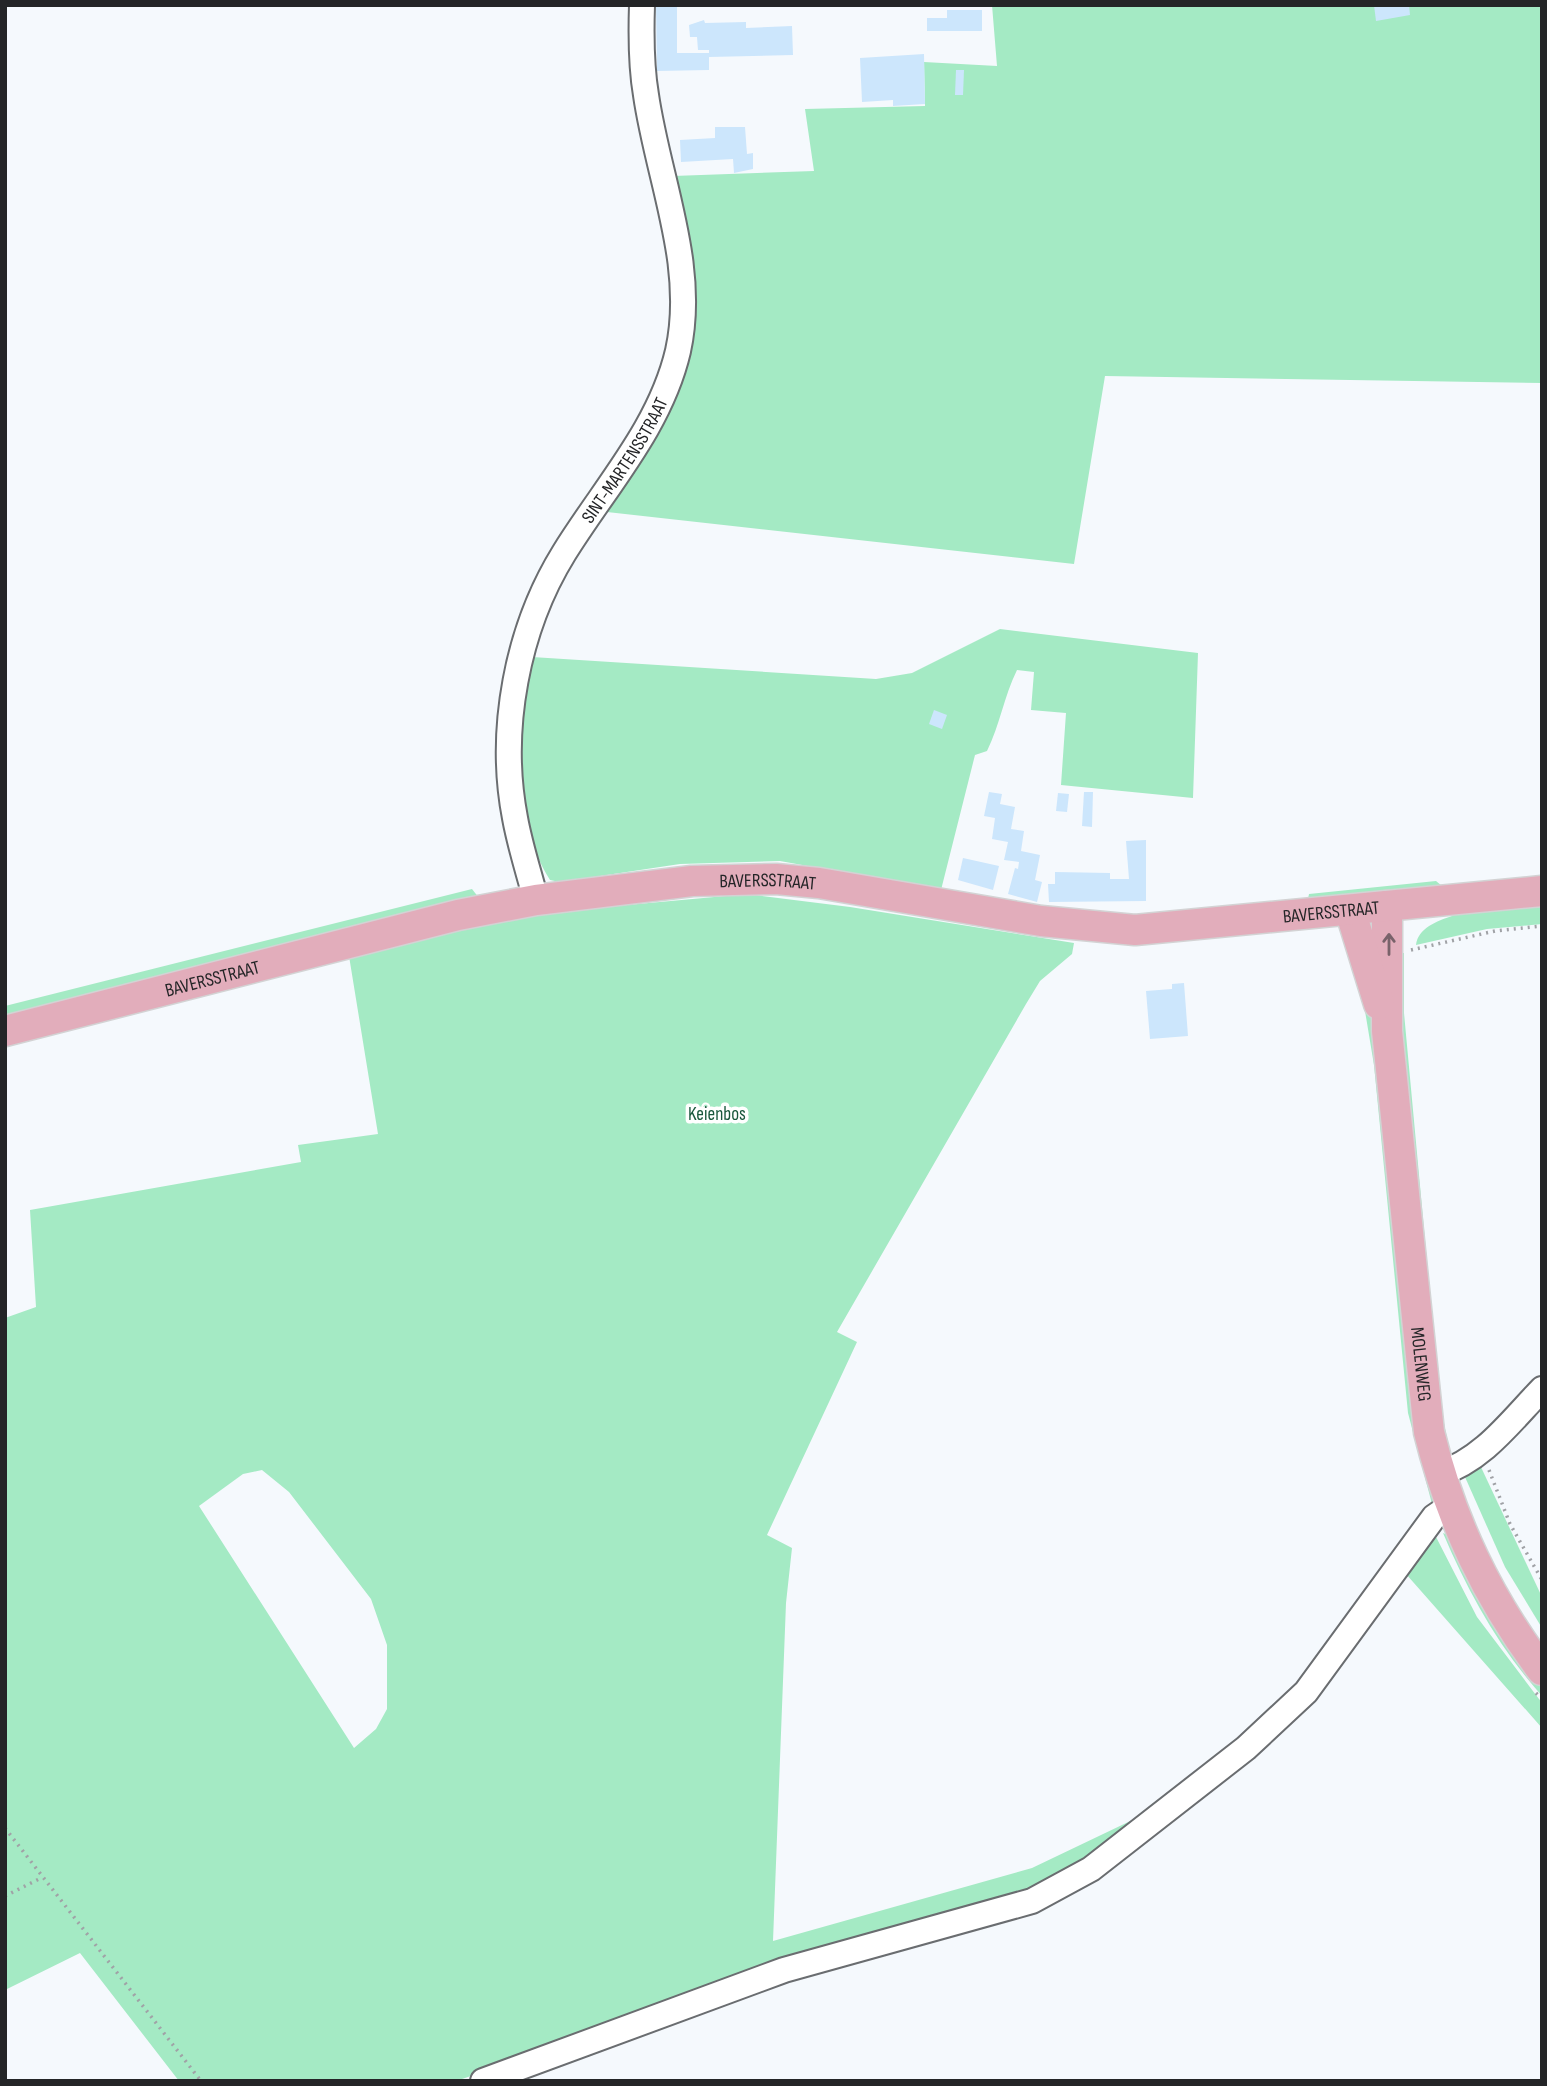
<svg xmlns="http://www.w3.org/2000/svg" width="1547" height="2086" font-family="'Sofia Sans Condensed',sans-serif">
<style>
.green{fill:#a4eac4;fill-rule:evenodd}
.building{fill:#cce6fc}
.lines{fill:none;stroke-linecap:round;stroke-linejoin:round}
.minor-casing{stroke:#6a6d70;stroke-width:28}
.major-casing{stroke:#d3d3d4;stroke-width:33}
.path{stroke:#a0a2a6;stroke-width:3.5;stroke-dasharray:2 5;stroke-linecap:butt}
.minor{stroke:#fff;stroke-width:24}
.major{stroke:#e2adbb;stroke-width:30}
.oneway{stroke:#79626a}
.labels{text-anchor:middle;stroke-width:7;stroke-linejoin:round;paint-order:stroke}
.street-label{font-size:19px;fill:#242527;stroke:#fff}
.park-label{font-size:19px;fill:#19573c;stroke:#fff}
</style>
<rect width="100%" height="100%" fill="#f5f9fd"/>
<!-- green -->
<g class="green">
<polygon points="992,5 1542,5 1542,383 1105,376 1074,564 607,512 674,396 673,176 814,171 805,109 925,106 924,62 997,66"/>
<path d="M1000,629L1198,653L1193,798L1061,785L1066,713L1031,710L1034,672L1017,670C1004,696 1000,725 987,751L975,755L941,890L780,861L680,864L560,882L550,880C508,812 520,731 532,657L876,679L912,673Z"/>
<polygon points="1436,881 1442,886 1307,904 1309,894"/>
<polygon points="472,889 479,898 5,1017 5,1006"/>
<path d="M747,894L850,907L1074,943L1072,954L1040,981L1026,1004L837,1332L857,1342L767,1535L792,1548L786,1603L773,1941L1032,1868L1168,1803L1066,1878L456,2081H179L80,1953L5,1990V1318L36,1307L30,1210L301,1162L298,1145L378,1134L349,956L529,914ZM262,1470L289,1492L371,1599L387,1645V1709L376,1729L354,1748L199,1506L243,1474Z"/>
<path d="M1542,902V924L1487,929L1416,945C1418,928 1437,921 1452,916L1450,910Z"/>
<polygon points="1398,953 1404,953 1404,1013 1437,1369 1441,1409 1451,1457 1446,1458 1399,1033"/>
<polygon points="1370,997 1437,1500 1432,1504 1408,1413 1374,1065 1363,999"/>
<polygon points="1480,1465 1542,1597 1542,1628 1505,1567 1465,1477 1466,1471"/>
<polygon points="1434,1533 1477,1617 1542,1703 1542,1728 1406,1574"/>
<path d="M1443,1533L1450,1536L1521,1660L1542,1686V1696C1499,1648 1468,1592 1443,1533Z"/>
</g>
<!-- building -->
<g class="building">
<polygon points="656,5 677,5 677,53 709,53 709,50 698,50 697,37 690,37 689,25 704,20 705,23 746,22 746,28 792,26 793,55 709,57 709,70 657,71"/>
<polygon points="1374,5 1409,5 1410,15 1376,21"/>
<polygon points="947,10 982,10 982,31 927,31 927,18 947,18"/>
<polygon points="924,54 925,104 893,106 893,100 862,102 860,58"/>
<polygon points="956,70 964,70 963,95 955,95"/>
<polygon points="715,127 745,127 747,154 753,153 753,169 734,173 733,159 681,162 680,140 715,138"/>
<polygon points="934,710 947,715 942,729 929,724"/>
<polygon points="989,792 1002,794 1000,804 1015,807 1011,829 1024,831 1021,851 1040,855 1035,880 1042,882 1037,902 1008,894 1015,868 1018,869 1019,862 1004,860 1008,842 992,839 995,818 984,816"/>
<polygon points="1084,792 1093,792 1092,827 1082,826"/>
<polygon points="1058,793 1069,794 1067,812 1056,811"/>
<polygon points="1146,840 1146,901 1049,902 1048,884 1055,884 1055,872 1110,873 1110,879 1129,879 1126,841"/>
<polygon points="963,858 999,866 993,890 958,880"/>
<polygon points="1184,983 1188,1036 1150,1039 1146,991 1172,989 1172,984"/>
</g>
<g class="lines">
<!-- minor casing -->
<g class="minor-casing">
<g id="minor">
<path id="s1" d="M536,900C529,873 520,846 515,818C498,730 517,629 564,553C604,488 660,428 678,351C697,265 658,179 646,95C641,66 641,35 642,5"/>
<path d="M1439,1474C1483,1460 1511,1421 1542,1389"/>
<polyline points="483,2081 784,1970 1032,1901 1091,1869 1246,1748 1306,1692 1434,1517 1450,1506"/>
</g>
</g>
<!-- major casing -->
<g class="major-casing">
<g id="major">
<path id="s2" d="M1387,906V1031L1429,1432C1451,1521 1487,1597 1542,1670"/>
<polyline points="1350,910 1379,1004"/>
<path id="s3" d="M5,1031L458,915L536,900L692,881L776,879L819,883L1041,921L1135,930L1542,891"/>
</g>
</g>
<!-- path -->
<g class="path">
<polyline points="1411,950 1495,931 1542,926"/>
<polyline points="1489,1470 1510,1524 1542,1580"/>
<polyline points="1536,1693 1542,1699"/>
<polyline points="5,1828 201,2081"/>
<polyline points="5,1896 41,1878"/>
</g>
<!-- minor -->
<use href="#minor" class="minor"/>
<!-- major -->
<use href="#major" class="major"/>
</g>
<!-- one-way arrows -->
<defs><path id="oneway-shaft" d="M-6 0H5M1.5-3L5.5 0L1.5 3" fill="none" stroke-width="1.6" stroke-linecap="round" stroke-linejoin="round" transform="scale(1.75)"/></defs>
<use class="oneway" href="#oneway-shaft" transform="translate(1389 944) rotate(-90)"/>
<g class="labels">
<!-- street labels -->
<g class="street-label">
<text dy="7" stroke="none"><textPath href="#s1" startOffset="471">SINT-MARTENSSTRAAT</textPath></text>
<text dy="7" stroke="none"><textPath href="#s3" startOffset="780">BAVERSSTRAAT</textPath></text>
<text dy="7" stroke="none"><textPath href="#s3" startOffset="1348">BAVERSSTRAAT</textPath></text>
<text dy="7" stroke="none"><textPath href="#s3" startOffset="214">BAVERSSTRAAT</textPath></text>
<text dy="7" stroke="none"><textPath href="#s2" startOffset="460">MOLENWEG</textPath></text>
</g>
<!-- park labels -->
<g class="park-label">
<text x="717" y="1120">Keienbos</text>
</g>
</g>
<!-- border -->
<rect width="1547" height="2086" fill="none" stroke="#242527" stroke-width="14"/>
</svg>
